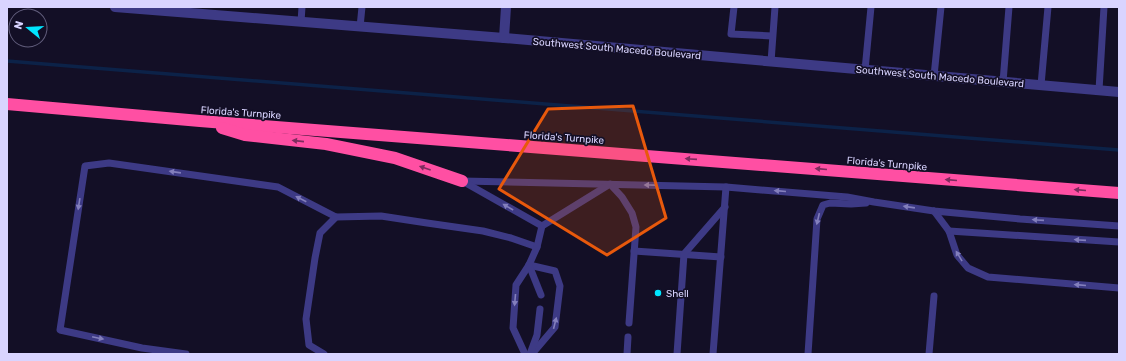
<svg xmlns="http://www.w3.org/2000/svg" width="1126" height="361" font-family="Rubik,sans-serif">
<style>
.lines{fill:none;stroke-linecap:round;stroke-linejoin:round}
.stream{stroke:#0c2248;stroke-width:3.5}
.lane{stroke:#3d3a85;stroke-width:7}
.street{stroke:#3d3a85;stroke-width:10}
.highway{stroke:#ff4fa3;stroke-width:12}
.oneway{fill:#7d2c5e}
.oneway2{fill:#837fbc}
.marked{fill:#e8590c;fill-opacity:0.2;stroke:#e8590c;stroke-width:3;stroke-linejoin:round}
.poi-dot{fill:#00e5ff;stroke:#130f26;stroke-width:1.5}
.labels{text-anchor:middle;stroke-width:3.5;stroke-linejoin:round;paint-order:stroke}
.street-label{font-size:10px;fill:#d9d4ff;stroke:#130f26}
.poi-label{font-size:10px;fill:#d9d4ff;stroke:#130f26;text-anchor:start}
</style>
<rect width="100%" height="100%" fill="#130f26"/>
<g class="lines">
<!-- stream -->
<polyline class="stream" points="7,61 1119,150"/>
<!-- lane -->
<g class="lane">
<polyline points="734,7 731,34 772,36"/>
<polyline points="301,22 302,7"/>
<polyline points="360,27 362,7"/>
<polyline points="771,62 775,7"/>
<polyline points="865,70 871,7"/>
<polyline points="934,76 941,7"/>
<polyline points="1003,82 1009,7"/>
<polyline points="1041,85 1048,7"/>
<polyline points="1099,90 1104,7"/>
<polyline points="462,181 726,187 847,197 874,202 934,211 1020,219 1119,226"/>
<polyline points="464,182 542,226"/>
<polyline points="934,211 949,231 957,255 968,268 988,277 1119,288"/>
<polyline points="949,231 1119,242"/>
<polyline points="634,251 721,257"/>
<polyline points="529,265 555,271 560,286 555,327 532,354"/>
<polyline points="529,265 541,295"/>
<polyline points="186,354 142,348 60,330 85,166 109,163 278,187 336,217"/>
<polyline points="324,354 309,345 306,319 315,258 320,233 336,217 381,216 427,223 483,231 511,238 537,247"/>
<polyline points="525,354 513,328 516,285 529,265 537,247 542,226 610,184 622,197 632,213 636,227 629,323"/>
<polyline points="530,354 537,335 540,309"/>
<polyline points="627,354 628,337"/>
<polyline points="677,354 684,254 725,207"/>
<polyline points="713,354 726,187"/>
<polyline points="808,354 817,219 823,205 830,203 851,204 866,203"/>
<polyline points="929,354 934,296"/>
</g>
<!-- street -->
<g class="street">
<polyline points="115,7 504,38 1119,92"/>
<polyline points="504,38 506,7"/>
</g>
<!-- highway -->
<g class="highway">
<polyline points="7,104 200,121 1119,193"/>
<polyline points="222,128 245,135 326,144 395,158 462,181"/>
</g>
</g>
<!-- one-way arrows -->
<defs><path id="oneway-solid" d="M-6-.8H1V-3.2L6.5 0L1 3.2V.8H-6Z"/></defs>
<g class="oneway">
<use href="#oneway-solid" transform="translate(298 141) rotate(-174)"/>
<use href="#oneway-solid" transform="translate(691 159) rotate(-176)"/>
<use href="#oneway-solid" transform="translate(425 168) rotate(-161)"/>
<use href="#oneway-solid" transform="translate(821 169) rotate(-175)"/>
<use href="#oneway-solid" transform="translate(951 180) rotate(-175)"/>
<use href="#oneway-solid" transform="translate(1080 190) rotate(-175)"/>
</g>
<g class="oneway2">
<use href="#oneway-solid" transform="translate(175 172) rotate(-172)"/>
<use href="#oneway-solid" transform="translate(650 185) rotate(-179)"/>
<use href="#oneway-solid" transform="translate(780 191) rotate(-175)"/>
<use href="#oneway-solid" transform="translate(301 199) rotate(-153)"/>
<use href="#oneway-solid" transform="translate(79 204) rotate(99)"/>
<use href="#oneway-solid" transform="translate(508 207) rotate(-150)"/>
<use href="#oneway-solid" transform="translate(909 207) rotate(-172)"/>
<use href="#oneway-solid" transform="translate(818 219) rotate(103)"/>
<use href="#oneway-solid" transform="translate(1038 220) rotate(-176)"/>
<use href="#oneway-solid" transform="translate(1080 240) rotate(-176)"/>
<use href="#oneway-solid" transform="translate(959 256) rotate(-121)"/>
<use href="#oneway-solid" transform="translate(1080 285) rotate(-175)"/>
<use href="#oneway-solid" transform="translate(515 300) rotate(95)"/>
<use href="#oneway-solid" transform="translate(555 323) rotate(-76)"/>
<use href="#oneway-solid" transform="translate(98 338) rotate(12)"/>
</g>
<!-- marked area -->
<path class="marked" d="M633,106L666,218L607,255L499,189L548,109Z"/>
<!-- markers -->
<circle class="poi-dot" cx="658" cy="293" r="4"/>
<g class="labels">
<!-- street labels -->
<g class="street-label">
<text transform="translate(617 48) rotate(5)" y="4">Southwest South Macedo Boulevard</text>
<text transform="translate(940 76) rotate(5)" y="4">Southwest South Macedo Boulevard</text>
<text transform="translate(241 112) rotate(4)" y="4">Florida's Turnpike</text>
<text transform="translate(564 137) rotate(4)" y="4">Florida's Turnpike</text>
<text transform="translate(887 163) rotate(5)" y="4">Florida's Turnpike</text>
</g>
<!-- poi labels -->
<g class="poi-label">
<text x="666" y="297">Shell</text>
</g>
</g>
<!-- border -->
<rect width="1126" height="361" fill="none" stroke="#d9d4ff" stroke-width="16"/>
<!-- north arrow -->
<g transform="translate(28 28) rotate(288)"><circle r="19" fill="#130f26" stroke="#625e7d"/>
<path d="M0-3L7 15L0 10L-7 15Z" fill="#00e5ff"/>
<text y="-6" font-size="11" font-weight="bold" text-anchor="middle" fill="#d9d4ff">N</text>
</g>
</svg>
